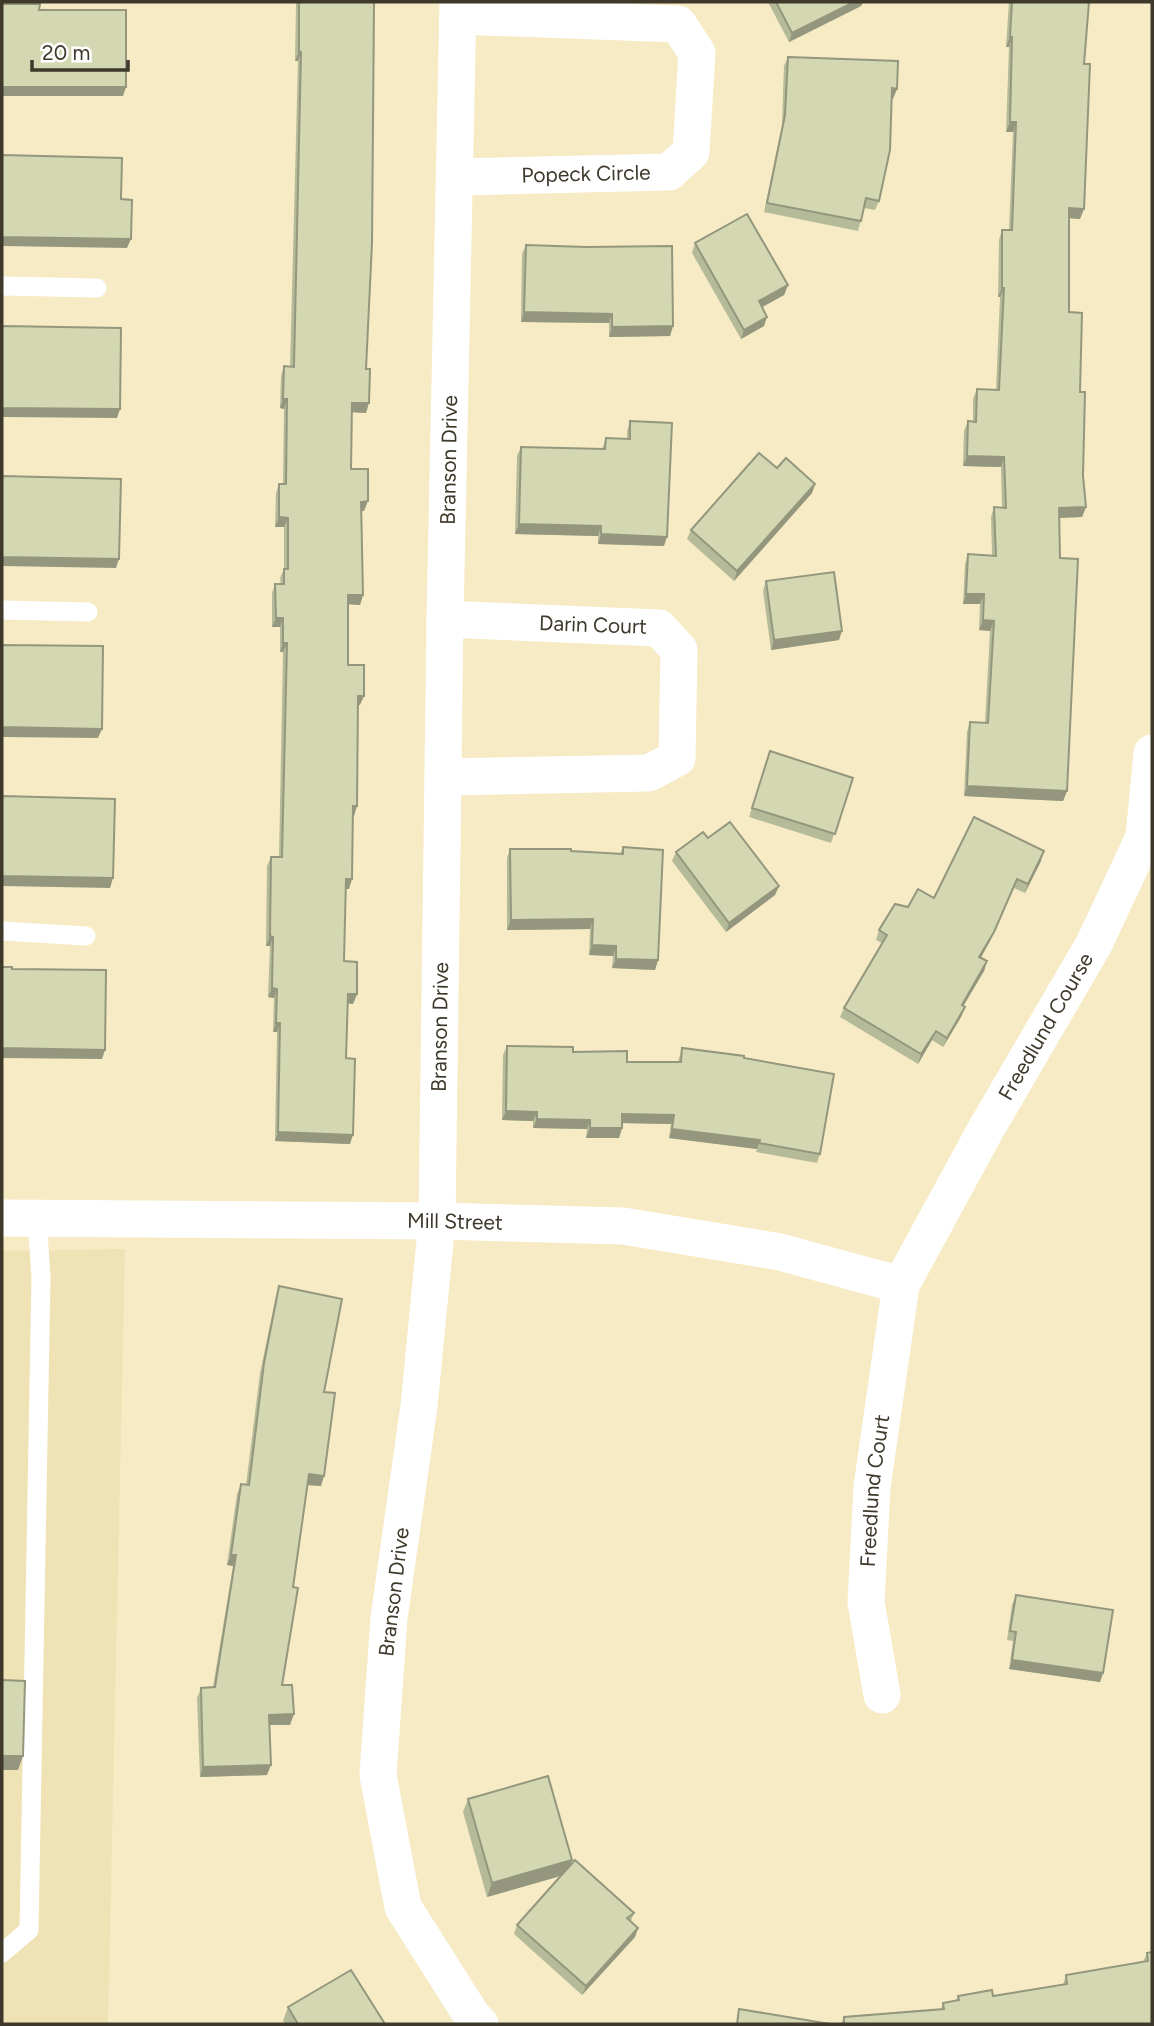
<svg xmlns="http://www.w3.org/2000/svg" width="1154" height="2026" font-family="Figtree,sans-serif">
<style>
.built{fill:#efe2b4}
.lines{fill:none;stroke-linecap:round;stroke-linejoin:round}
.service{stroke:#fff;stroke-width:19}
.minor{stroke:#fff;stroke-width:37}
.wall{fill:#b5ba99}
.shaded-wall{fill:#94977d}
.building{fill:#d3d8b2;stroke:#94977d;stroke-width:2}
.labels{text-anchor:middle;stroke-width:6;stroke-linejoin:round;paint-order:stroke}
.street-label{font-size:21px;fill:#3e392a;stroke:#fff}
</style>
<rect width="100%" height="100%" fill="#f6ebc5"/>
<!-- built -->
<polygon class="built" points="125,1249 108,2024 2,2024 2,1251"/>
<g class="lines">
<!-- service -->
<g class="service">
<polyline points="2,286 97,288"/>
<polyline points="2,610 88,612"/>
<polyline points="2,931 86,936"/>
<polyline points="2,1953 29,1930 41,1277 37,1218"/>
</g>
<!-- minor -->
<g class="minor">
<polyline points="458,2 445,619 437,1221 419,1406 389,1618 378,1775 403,1907 472,2016 480,2024"/>
<path id="s1" d="M455,177L669,172L691,152L697,53L678,24L458,16"/>
<polyline points="443,777 649,773 677,758 679,650 659,628 445,619"/>
<path id="s2" d="M2,1218L437,1221L623,1226L780,1252L901,1285"/>
<path id="s3" d="M882,1695L866,1602L872,1487L901,1285L986,1129L1094,944L1144,837L1152,753"/>
</g>
</g>
<!-- wall -->
<g class="wall">
<polygon points="296,2 374,2 366,369 366,413 352,412 351,469 364,511 362,511 363,595 360,605 348,604 348,665 360,705 358,705 357,806 353,815 349,889 345,889 344,961 357,994 353,1004 348,1003 346,1058 350,1144 275,1141 277,1032 273,1032 274,998 268,997 270,946 266,946 267,866 271,857 279,857 283,652 280,652 280,627 272,627 272,593 275,584 281,584 280,578 284,569 284,527 275,527 276,493 279,484 283,484 284,409 280,408 281,376 284,366 290,367 298,61 295,61"/>
<polygon points="768,2 863,2 861,6 789,42"/>
<polygon points="1009,2 1089,2 1084,64 1080,219 1069,218 1069,312 1080,392 1083,476 1086,507 1082,517 1059,518 1067,791 1063,801 964,796 967,732 970,722 985,722 990,631 979,630 980,604 963,604 965,564 968,554 992,555 991,517 994,507 1002,508 1001,467 963,466 964,431 968,421 973,422 973,399 977,389 996,390 1000,297 998,297 999,240 1002,230 1009,230 1013,132 1006,132 1009,47 1006,47"/>
<polygon points="788,57 893,99 891,98 879,201 875,210 864,208 858,231 764,212 782,125 784,66"/>
<polygon points="695,243 788,285 784,295 762,307 764,326 741,339 692,253"/>
<polygon points="526,245 586,247 673,326 670,336 609,337 609,323 521,322 522,254"/>
<polygon points="630,421 664,546 598,544 598,536 515,534 517,456 521,447 602,449 606,438 627,438 627,431"/>
<polygon points="777,468 815,484 812,493 734,581 687,539 691,530"/>
<polygon points="766,581 839,640 771,650 763,591"/>
<polygon points="770,751 853,778 831,843 749,817"/>
<polygon points="708,838 779,886 775,895 726,932 672,861 676,852"/>
<polygon points="623,847 658,960 655,970 612,968 613,956 589,955 590,929 507,930 507,858 510,849 620,854"/>
<polygon points="1041,861 1025,893 1014,888 990,941 981,958 987,961 984,971 963,1006 965,1007 961,1017 943,1047 932,1040 918,1064 840,1017 844,1008 882,943 876,940 879,930 908,907"/>
<polygon points="507,1046 573,1052 627,1062 678,1062 682,1048 744,1058 820,1154 817,1163 756,1152 757,1149 669,1138 671,1124 622,1123 622,1128 619,1138 586,1138 587,1129 533,1128 533,1121 502,1120 503,1055"/>
<polygon points="279,1286 324,1392 321,1486 308,1485 293,1587 282,1685 290,1725 269,1725 267,1775 200,1777 197,1698 201,1688 213,1687 233,1566 227,1565 237,1494 241,1484 246,1485 260,1373 276,1296"/>
<polygon points="1016,1595 1103,1673 1100,1682 1009,1669 1013,1641 1007,1640 1012,1605"/>
<polygon points="468,1799 572,1860 570,1866 634,1913 631,1921 638,1928 635,1937 582,1995 514,1934 517,1925 561,1876 487,1897 463,1812"/>
<polygon points="1152,1952 1152,2024 841,2024 844,2017 941,2010 943,2003 956,2001 958,1996 993,1996 1063,1985 1066,1975 1143,1962 1147,1953"/>
<polygon points="288,2007 385,2024 285,2024 283,2021"/>
</g>
<!-- shaded-wall -->
<g class="shaded-wall">
<polygon points="854,2 863,2 861,6 789,42 792,33"/>
<polygon points="1010,37 1012,37 1009,47 1006,47"/>
<polygon points="299,52 301,52 298,61 295,61"/>
<polygon points="2,87 126,87 123,96 2,96"/>
<polygon points="892,88 897,89 893,99 888,98"/>
<polygon points="1010,122 1016,122 1013,132 1006,132"/>
<polygon points="1069,208 1084,209 1080,219 1066,218"/>
<polygon points="2,237 131,239 127,248 2,246"/>
<polygon points="788,285 784,295 755,311 759,301"/>
<polygon points="1002,288 1004,288 1000,297 998,297"/>
<polygon points="524,312 612,314 609,323 521,322"/>
<polygon points="767,317 764,326 741,339 744,330"/>
<polygon points="673,326 670,336 609,337 612,327"/>
<polygon points="283,399 287,399 284,409 280,408"/>
<polygon points="352,403 369,403 366,413 349,412"/>
<polygon points="2,408 120,409 117,418 2,417"/>
<polygon points="967,456 1004,457 1001,467 963,466"/>
<polygon points="815,484 812,493 734,581 737,571"/>
<polygon points="368,501 364,511 358,511 361,502"/>
<polygon points="1086,507 1082,517 1055,518 1059,508"/>
<polygon points="279,517 288,518 284,527 275,527"/>
<polygon points="519,524 601,526 598,536 515,534"/>
<polygon points="601,534 667,537 664,546 598,544"/>
<polygon points="2,557 119,559 116,568 2,566"/>
<polygon points="966,594 984,594 980,604 963,604"/>
<polygon points="348,595 363,595 360,605 345,604"/>
<polygon points="276,618 283,618 280,627 272,627"/>
<polygon points="983,620 994,621 990,631 979,630"/>
<polygon points="842,631 839,640 771,650 774,640"/>
<polygon points="283,643 287,643 283,652 280,652"/>
<polygon points="358,696 364,696 360,705 354,705"/>
<polygon points="2,727 102,729 98,738 2,737"/>
<polygon points="967,786 1067,791 1063,801 964,796"/>
<polygon points="353,806 357,806 354,816 350,815"/>
<polygon points="1044,851 1041,861 1025,893 1028,884"/>
<polygon points="2,876 113,878 110,888 2,886"/>
<polygon points="346,879 352,879 349,889 342,889"/>
<polygon points="1017,879 990,941 976,966 979,957"/>
<polygon points="779,886 775,895 726,932 729,923"/>
<polygon points="593,919 590,929 507,930 511,920"/>
<polygon points="270,936 273,937 270,946 266,946"/>
<polygon points="592,945 616,946 613,956 589,955"/>
<polygon points="616,959 658,960 655,970 612,968"/>
<polygon points="987,961 984,971 958,1015 962,1005"/>
<polygon points="272,988 277,989 274,998 268,997"/>
<polygon points="348,994 357,994 353,1004 345,1003"/>
<polygon points="965,1007 961,1017 943,1047 947,1038"/>
<polygon points="276,1023 280,1023 277,1032 273,1032"/>
<polygon points="936,1031 932,1040 918,1064 921,1054"/>
<polygon points="2,1048 105,1050 102,1059 2,1058"/>
<polygon points="506,1111 537,1112 533,1121 502,1120"/>
<polygon points="622,1114 674,1115 671,1124 619,1123"/>
<polygon points="537,1119 590,1120 587,1129 533,1128"/>
<polygon points="590,1128 622,1128 619,1138 586,1138"/>
<polygon points="672,1129 760,1140 757,1149 669,1138"/>
<polygon points="278,1132 353,1135 350,1144 275,1141"/>
<polygon points="309,1474 324,1476 321,1486 306,1485"/>
<polygon points="231,1555 236,1555 233,1566 227,1565"/>
<polygon points="1012,1660 1103,1673 1100,1682 1009,1669"/>
<polygon points="294,1714 290,1725 265,1725 269,1715"/>
<polygon points="2,1756 23,1756 18,1770 2,1770"/>
<polygon points="271,1765 267,1775 200,1777 203,1767"/>
<polygon points="572,1860 567,1874 487,1897 492,1883"/>
<polygon points="638,1928 635,1937 582,1995 586,1986"/>
</g>
<!-- building -->
<g class="building">
<polygon points="299,2 374,2 372,243 366,369 370,369 369,403 352,403 351,469 368,469 368,501 361,502 363,595 348,595 348,665 364,665 364,696 358,696 357,806 353,806 352,879 346,879 344,961 357,962 357,994 348,994 346,1058 355,1059 353,1135 278,1132 280,1023 276,1023 277,989 272,988 273,937 270,936 271,857 282,857 287,643 283,643 283,618 276,618 275,584 284,584 284,569 288,569 288,518 279,517 279,484 286,484 287,399 283,399 284,366 294,367 301,52 299,52"/>
<polygon points="776,2 854,2 792,33"/>
<polygon points="1012,2 1089,2 1084,64 1090,64 1084,209 1069,208 1069,312 1082,313 1080,392 1085,392 1083,476 1086,507 1059,508 1060,558 1078,559 1067,791 967,786 970,722 988,723 994,621 983,620 984,594 966,594 968,554 996,556 994,507 1006,508 1004,457 967,456 968,421 976,422 977,389 999,390 1004,288 1002,288 1002,230 1012,230 1016,122 1010,122 1012,37 1010,37"/>
<polygon points="2,4 40,4 39,10 126,10 126,87 2,87"/>
<polygon points="788,57 898,61 897,89 892,88 890,150 879,201 866,198 861,221 767,203 785,115"/>
<polygon points="2,155 122,158 121,199 132,200 131,239 2,237"/>
<polygon points="747,214 788,285 759,301 767,317 744,330 695,243"/>
<polygon points="526,245 586,247 672,246 673,326 612,327 612,314 524,312"/>
<polygon points="2,326 121,328 120,409 2,408"/>
<polygon points="630,421 672,423 667,537 601,534 601,526 519,524 521,447 605,449 606,438 630,439"/>
<polygon points="759,453 777,468 786,458 815,484 737,571 691,530"/>
<polygon points="2,476 121,479 119,559 2,557"/>
<polygon points="834,572 842,631 774,640 766,581"/>
<polygon points="2,645 103,646 102,729 2,727"/>
<polygon points="770,751 853,778 835,834 752,808"/>
<polygon points="2,796 115,799 113,878 2,876"/>
<polygon points="974,817 1044,851 1028,884 1017,879 994,932 979,957 987,961 962,1005 965,1007 947,1038 936,1031 921,1054 844,1008 887,935 879,930 895,904 908,907 918,889 934,898"/>
<polygon points="730,822 779,886 729,923 676,852 703,832 708,838"/>
<polygon points="623,847 663,850 658,960 616,959 616,946 592,945 593,919 511,920 510,849 571,849 571,851 623,854"/>
<polygon points="2,967 12,967 12,969 106,970 105,1050 2,1048"/>
<polygon points="507,1046 573,1047 573,1052 627,1051 627,1062 681,1062 682,1048 744,1056 744,1058 834,1074 820,1154 759,1143 760,1140 672,1129 674,1115 622,1114 622,1128 590,1128 590,1120 537,1119 537,1112 506,1111"/>
<polygon points="279,1286 342,1299 324,1392 335,1393 324,1476 309,1474 293,1587 298,1588 282,1685 292,1685 294,1714 269,1715 271,1765 203,1767 201,1688 215,1687 236,1555 231,1555 241,1484 249,1485 264,1363"/>
<polygon points="1016,1595 1113,1610 1103,1673 1012,1660 1016,1632 1010,1631"/>
<polygon points="2,1680 25,1681 23,1756 2,1756"/>
<polygon points="548,1776 572,1860 492,1883 468,1799"/>
<polygon points="575,1860 634,1913 627,1918 638,1928 586,1986 517,1925"/>
<polygon points="1152,1952 1152,2024 844,2024 844,2017 944,2009 943,2003 959,2000 958,1996 992,1990 993,1996 1067,1984 1066,1975 1148,1961 1147,1953"/>
<polygon points="351,1970 385,2024 298,2024 288,2007"/>
<polygon points="739,2009 830,2024 737,2024"/>
</g>
<g class="labels">
<!-- street labels -->
<g class="street-label">
<text dy="7" stroke="none"><textPath href="#s1" startOffset="131">Popeck Circle</textPath></text>
<text transform="translate(449 460) rotate(-89)" y="7">Branson Drive</text>
<text transform="translate(593 625) rotate(2)" y="7">Darin Court</text>
<text dy="7" stroke="none"><textPath href="#s3" startOffset="710">Freedlund Course</textPath></text>
<text transform="translate(440 1027) rotate(-89)" y="7">Branson Drive</text>
<text dy="7" stroke="none"><textPath href="#s2" startOffset="453">Mill Street</textPath></text>
<text dy="7" stroke="none"><textPath href="#s3" startOffset="206">Freedlund Court</textPath></text>
<text transform="translate(394 1592) rotate(-83)" y="7">Branson Drive</text>
</g>
</g>
<!-- border -->
<rect width="1154" height="2026" fill="none" stroke="#3e392a" stroke-width="7"/>
<!-- scale -->
<path d="M32 60v10h96v-10" fill="none" stroke="#3e392a" stroke-width="3.5"/>
<text x="42" y="60" font-size="21" fill="#3e392a" stroke="#ffffff" stroke-width="5" paint-order="stroke">20 m</text>
</svg>
